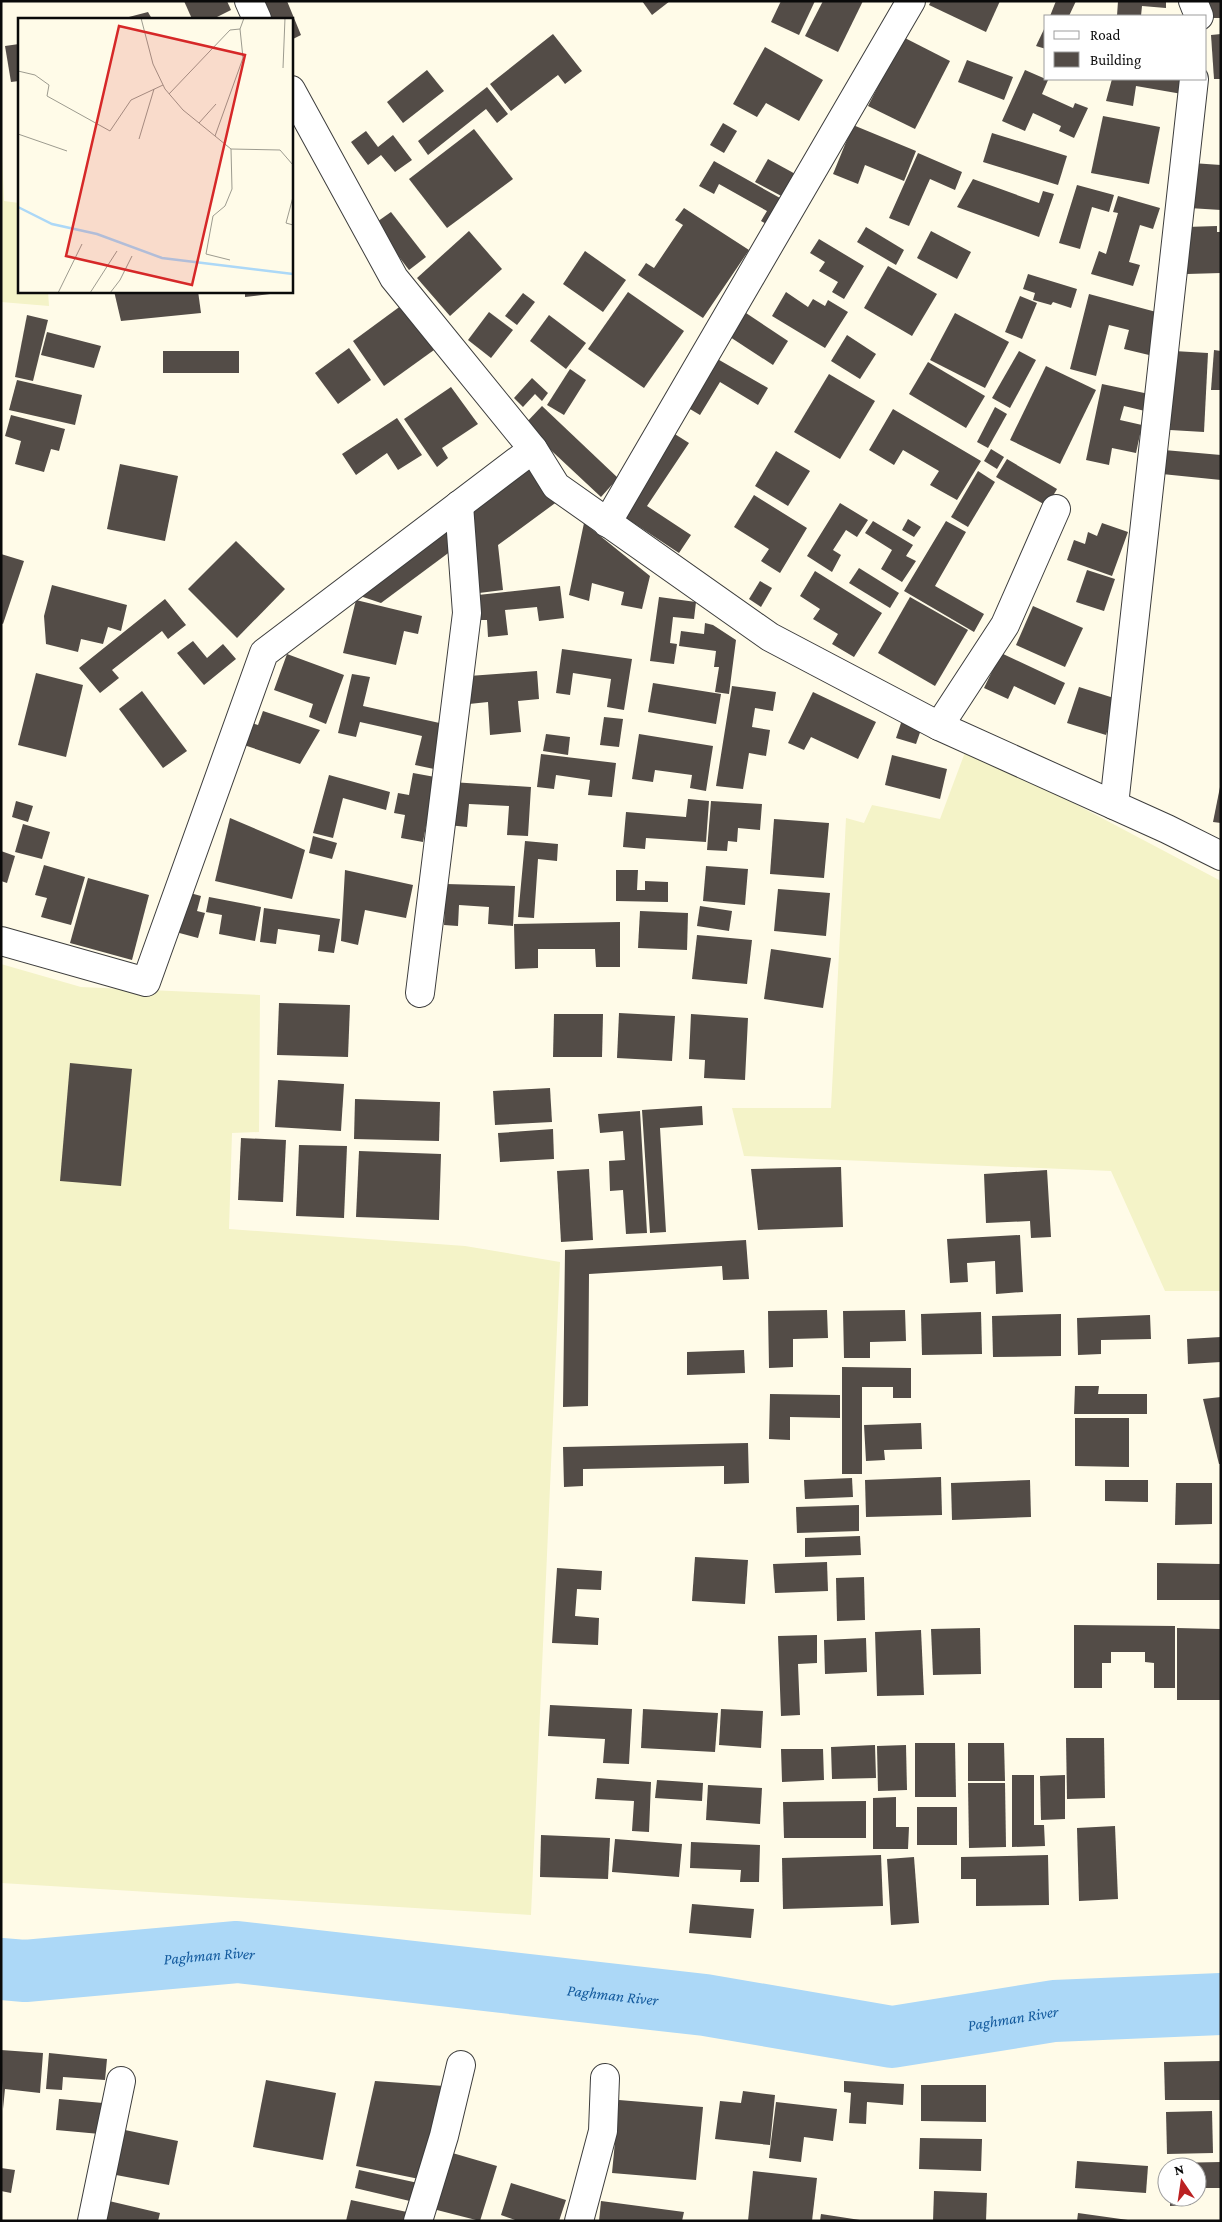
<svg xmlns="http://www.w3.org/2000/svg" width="1222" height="2222" font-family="'Crimson Pro',serif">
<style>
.farmland{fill:#f4f3c8}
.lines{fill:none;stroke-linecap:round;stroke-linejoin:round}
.river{stroke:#acd8f7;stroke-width:62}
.building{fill:#534c47}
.minor-casing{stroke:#3d3d3d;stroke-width:30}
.minor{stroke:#fff;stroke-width:28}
.labels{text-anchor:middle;stroke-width:5;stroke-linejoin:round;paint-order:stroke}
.water-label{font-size:16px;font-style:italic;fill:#135a9d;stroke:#fff}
.inset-river{fill:none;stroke:#acd8f7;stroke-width:2.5}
.inset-road{fill:none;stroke:#9d9b8f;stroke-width:1}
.view{fill:#d62828;fill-opacity:0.15;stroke:#d62828;stroke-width:2.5}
.inset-edge{fill:none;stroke:#0a0a0a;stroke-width:2.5}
</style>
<rect width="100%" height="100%" fill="#fffbe8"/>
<!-- farmland -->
<g class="farmland">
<polygon points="1,131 4,201 19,203 19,291 48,291 49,306 1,302"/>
<polygon points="967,747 1221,881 1221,1291 1165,1291 1111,1171 744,1156 732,1108 831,1108 846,818 864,823 872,805 940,819"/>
<polygon points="1,964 81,987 260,995 259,1132 232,1133 229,1229 465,1246 560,1262 531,1915 1,1883"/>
</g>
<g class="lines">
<!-- river -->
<path class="river" id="s1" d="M1,1969L25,1971L237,1952L705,2005L892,2037L1054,2011L1221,2004"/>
</g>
<!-- building -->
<g class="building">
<polygon points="184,1 227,1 231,10 213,19 192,19"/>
<polygon points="259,1 287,1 301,35 291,40 291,19 266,19"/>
<polygon points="642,1 670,1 652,15"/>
<polygon points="781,1 815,1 799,35 771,22"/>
<polygon points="823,1 863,1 838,52 805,36"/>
<polygon points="931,1 1000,1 986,32 929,5"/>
<polygon points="1056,1 1076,1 1069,16 1050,16"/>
<polygon points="1118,1 1166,1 1166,8 1142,6 1141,16 1117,16"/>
<polygon points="1204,1 1221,1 1221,18 1206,18"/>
<polygon points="148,12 152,19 125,19 125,18"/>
<polygon points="1046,25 1046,49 1036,46"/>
<polygon points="553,34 582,71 565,84 558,75 511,111 490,84"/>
<polygon points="1221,34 1221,79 1214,79 1211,35"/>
<polygon points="903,37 950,61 915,129 868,106"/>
<polygon points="19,44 19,81 11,82 5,46"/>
<polygon points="765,47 823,80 799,121 766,103 757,117 733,104"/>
<polygon points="967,60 1013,77 1004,100 958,82"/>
<polygon points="427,70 444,91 403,123 387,102"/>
<polygon points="1025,70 1048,80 1042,94 1073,108 1075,103 1088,108 1074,138 1059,131 1061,126 1033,113 1025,131 1002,121"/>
<polygon points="1112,79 1185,79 1182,94 1136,86 1133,106 1106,101"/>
<polygon points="487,87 508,114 497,123 486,109 428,155 418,141"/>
<polygon points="1103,116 1160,127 1149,184 1091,173"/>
<polygon points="723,123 737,131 724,153 710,145"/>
<polygon points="853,125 916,151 904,181 865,165 858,184 833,174"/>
<polygon points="474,129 513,179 447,228 409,179"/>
<polygon points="366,131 378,147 393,135 412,160 395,172 381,155 368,165 351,142"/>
<polygon points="992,133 1067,156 1058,185 983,162"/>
<polygon points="918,153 962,172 955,190 930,179 909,226 889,218"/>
<polygon points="768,159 799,176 787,199 755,182"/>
<polygon points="714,161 789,203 775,229 761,221 767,211 719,184 714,194 699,186"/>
<polygon points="1192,163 1221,165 1221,210 1189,208"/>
<polygon points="973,179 1039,203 1043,191 1054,194 1039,237 957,207"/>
<polygon points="1077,185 1114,195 1109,212 1092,207 1080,249 1059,243"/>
<polygon points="1118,196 1160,208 1153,229 1140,225 1129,262 1140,265 1133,286 1091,274 1099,251 1106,254 1118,213 1113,212"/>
<polygon points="684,208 749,250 703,318 638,275 646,263 654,268 683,225 675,220"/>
<polygon points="391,212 426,257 409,270 374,224"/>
<polygon points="1217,226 1217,232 1221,232 1221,273 1187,274 1186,227"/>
<polygon points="866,227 904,250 896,265 857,242"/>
<polygon points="469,231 502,269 450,316 417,278"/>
<polygon points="931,231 971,252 957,279 917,258"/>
<polygon points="819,239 864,266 844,299 832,292 838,282 819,271 825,262 810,253"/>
<polygon points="585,251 626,280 603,312 563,284"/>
<polygon points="888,266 937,294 912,336 864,308"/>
<polygon points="1028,274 1077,289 1071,308 1053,302 1051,305 1033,300 1035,293 1023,289"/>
<polygon points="114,291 198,291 201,313 121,321"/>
<polygon points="245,291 269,291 270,294 245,297"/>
<polygon points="628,292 684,331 644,388 588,349"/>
<polygon points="786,292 808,307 813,299 825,306 828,300 848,312 825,348 772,316"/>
<polygon points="523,293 535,302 517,325 505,316"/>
<polygon points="1089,294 1160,313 1149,355 1124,349 1129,330 1109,325 1096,376 1070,369"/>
<polygon points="1020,296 1037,303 1022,339 1005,332"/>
<polygon points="402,305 434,350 384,386 353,341"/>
<polygon points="489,312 513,330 491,358 468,340"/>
<polygon points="746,313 788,341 773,365 730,337"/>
<polygon points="955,313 1009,342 985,388 930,360"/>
<polygon points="27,315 48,320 33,381 15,377"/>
<polygon points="549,315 586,343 566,369 530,341"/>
<polygon points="47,332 101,346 94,368 41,355"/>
<polygon points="847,335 876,354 860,379 831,361"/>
<polygon points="349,348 371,380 338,404 315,373"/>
<polygon points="1214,350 1221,351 1221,390 1211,390"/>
<rect x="163" y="351" width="76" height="22"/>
<polygon points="1019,351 1036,360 1010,408 992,398"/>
<polygon points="1174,351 1208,353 1204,432 1170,430"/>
<polygon points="714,357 768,388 758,405 720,382 700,415 685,406"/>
<polygon points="928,362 985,396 966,428 909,394"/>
<polygon points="1046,366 1096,390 1060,464 1010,440"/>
<polygon points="570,369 586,380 564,415 547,405"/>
<polygon points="829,374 875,401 840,459 794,432"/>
<polygon points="532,378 548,393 542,401 535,394 523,407 514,398"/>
<polygon points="17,380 82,395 75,425 9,410"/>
<polygon points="1102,384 1149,394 1145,411 1124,406 1120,420 1142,425 1136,453 1112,448 1109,465 1086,460"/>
<polygon points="451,387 478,424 442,448 448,458 437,467 404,419"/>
<polygon points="542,406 618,478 601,497 524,425"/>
<polygon points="995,407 1007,414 988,448 977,442"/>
<polygon points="893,409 981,461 957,500 930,485 939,471 903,450 894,465 869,450"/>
<polygon points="11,415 65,429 59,451 51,449 44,472 15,464 21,441 5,436"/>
<polygon points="397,418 422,455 398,470 387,453 356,475 342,454"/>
<polygon points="670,431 689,443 647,506 691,535 679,553 617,512"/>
<polygon points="991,449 1004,457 997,469 984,461"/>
<polygon points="1164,450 1221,455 1221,480 1162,474"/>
<polygon points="776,451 810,471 788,506 755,486"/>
<polygon points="1007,459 1057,489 1047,506 996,477"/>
<polygon points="120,464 178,476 165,541 107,529"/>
<polygon points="533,467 558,501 498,545 503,590 479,593 471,512"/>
<polygon points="978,471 995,482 968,527 951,517"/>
<polygon points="754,495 807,528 780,573 761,561 769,549 734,527"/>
<polygon points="840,503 868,520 857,537 846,530 833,550 841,555 832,572 807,556"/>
<polygon points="908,519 921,527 914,537 902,530"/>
<polygon points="873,521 913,545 906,556 916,561 902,582 881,569 892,550 865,533"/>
<polygon points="946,521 966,532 935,586 984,614 974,632 904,591"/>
<polygon points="584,523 650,576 642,609 621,605 624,592 592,583 589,601 569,595"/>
<polygon points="1102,523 1128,532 1112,576 1067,560 1074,540 1085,544 1088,532 1097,536"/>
<polygon points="446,528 451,551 381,603 360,596"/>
<polygon points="236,541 285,589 237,638 188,589"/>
<polygon points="1,554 24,561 3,624 1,623"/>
<polygon points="859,568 899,593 890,608 849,583"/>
<polygon points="1087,570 1115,579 1104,611 1076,602"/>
<polygon points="815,571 882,613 854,657 832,644 838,634 813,619 820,609 800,596"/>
<polygon points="760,581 772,588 761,607 749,599"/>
<polygon points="52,585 127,605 121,631 108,627 103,644 81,639 78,652 46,644 44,616"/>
<polygon points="560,586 564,618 539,621 537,607 505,610 508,635 488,637 487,620 481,620 478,595"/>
<polygon points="659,597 696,602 694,619 673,617 670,643 677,644 674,664 650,661"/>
<polygon points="910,597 968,630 935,686 878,653"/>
<polygon points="165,599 186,625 168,639 162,631 112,670 119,678 100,693 79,668"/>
<polygon points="356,600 422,616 418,634 404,631 396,665 343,653"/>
<polygon points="1033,606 1083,628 1065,667 1016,645"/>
<polygon points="705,623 713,625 736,640 729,694 715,692 719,667 714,667 716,651 679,646 681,631 704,634"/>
<polygon points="193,641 207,658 223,644 236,659 204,685 177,653"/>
<polygon points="562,649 632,659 624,710 607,707 611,679 573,673 570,695 556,693"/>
<polygon points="1001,653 1065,683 1055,705 1014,686 1008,699 984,688"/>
<polygon points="287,654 344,675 326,724 309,717 313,704 274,690"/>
<polygon points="537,671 539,699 518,701 521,732 490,735 488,702 469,704 469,676"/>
<polygon points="36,673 83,685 66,757 18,745"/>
<polygon points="352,674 370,677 363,706 444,724 434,769 415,765 422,736 360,722 356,737 338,733"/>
<polygon points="653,683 721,694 716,724 648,712"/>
<polygon points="732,686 776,692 773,711 755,708 752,727 770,730 766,756 749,753 743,789 716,786"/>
<polygon points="1079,687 1117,699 1106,735 1067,723"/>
<polygon points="142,691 187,751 163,768 119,709"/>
<polygon points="813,692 876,722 858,759 811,737 804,750 788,743"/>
<polygon points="263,711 320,730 300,764 238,743 246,721 258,725"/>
<polygon points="604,717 623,719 619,747 600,745"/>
<polygon points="903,717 923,724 916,744 896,738"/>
<polygon points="546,734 570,737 568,755 543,751"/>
<polygon points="639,734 713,746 706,791 690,788 692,775 655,770 653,782 632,779"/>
<polygon points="541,754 616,763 612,797 588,795 590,780 556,775 554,789 537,787"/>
<polygon points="892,755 947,769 940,799 885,785"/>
<polygon points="413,773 435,777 423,842 401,838 405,815 394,813 398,793 409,795"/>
<polygon points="329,775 390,792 386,810 343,798 333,838 313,833"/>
<polygon points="451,782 531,787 528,836 507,835 509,806 469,804 467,827 448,825"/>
<polygon points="1220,787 1221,787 1221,823 1213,822"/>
<polygon points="688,799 709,801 706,842 646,838 645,849 623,847 626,812 686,817"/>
<polygon points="16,801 33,806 28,822 12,817"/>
<polygon points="711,801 762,804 760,830 738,828 737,842 728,841 727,851 707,850"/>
<polygon points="230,818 305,850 292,899 215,881"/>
<polygon points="774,819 829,823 824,878 770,874"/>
<polygon points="23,824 50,832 42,859 15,852"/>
<polygon points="313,836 337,843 332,859 309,853"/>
<polygon points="525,841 558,844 557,861 538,859 534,918 518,917"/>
<polygon points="1,851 15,856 7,883 1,881"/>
<polygon points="44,865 85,877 71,925 41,917 47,898 35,895"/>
<polygon points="706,866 748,869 745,905 703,901"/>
<polygon points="345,870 413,885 406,918 365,910 358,945 341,941"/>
<polygon points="616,870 638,870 637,890 645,890 645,881 668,882 668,902 616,901"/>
<polygon points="88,878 149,895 132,960 70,943"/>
<polygon points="446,884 515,886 513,926 488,924 489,907 459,905 458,926 444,925"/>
<polygon points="778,889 830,893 826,936 774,931"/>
<polygon points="183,891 201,896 197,911 205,913 198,938 172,931"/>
<polygon points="209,897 261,907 255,941 219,934 222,915 206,912"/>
<polygon points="700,906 732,911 729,931 697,926"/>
<polygon points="264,908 340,919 334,953 318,951 320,935 278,929 276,944 260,942"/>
<polygon points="640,911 688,913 687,950 638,948"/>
<polygon points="620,922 620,967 596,967 595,949 538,949 538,968 515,969 514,924"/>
<polygon points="697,935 752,940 747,984 692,979"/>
<polygon points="771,949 831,958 823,1008 764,999"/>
<polygon points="279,1003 350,1005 348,1057 277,1055"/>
<polygon points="619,1013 675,1016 672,1061 617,1058"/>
<polygon points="554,1014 603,1014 602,1057 553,1057"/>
<polygon points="691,1014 748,1018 745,1080 704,1078 705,1060 689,1059"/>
<polygon points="70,1063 132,1069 121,1186 60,1181"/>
<polygon points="278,1080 344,1084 341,1131 275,1127"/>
<polygon points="550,1088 552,1122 495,1125 493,1091"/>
<polygon points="355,1099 440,1102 439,1141 354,1139"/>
<polygon points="702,1106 703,1125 660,1128 666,1232 650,1233 642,1110"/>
<polygon points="640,1111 647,1233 626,1234 623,1190 610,1191 609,1161 625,1160 623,1131 600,1133 598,1114"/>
<polygon points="553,1129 554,1159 500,1162 498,1133"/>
<polygon points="241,1138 286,1140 283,1202 238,1200"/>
<polygon points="299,1145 347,1146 344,1218 296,1216"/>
<polygon points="359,1151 441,1154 439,1220 356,1217"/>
<polygon points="841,1167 843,1227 758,1230 751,1169"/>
<polygon points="589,1169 593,1240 561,1242 557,1171"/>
<polygon points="1047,1170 1051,1237 1031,1238 1030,1221 986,1223 984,1174"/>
<polygon points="1020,1235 1023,1292 996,1294 995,1261 967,1263 968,1282 950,1283 947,1239"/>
<polygon points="746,1240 749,1279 723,1280 722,1266 589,1274 588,1406 563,1407 565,1250"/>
<polygon points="827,1310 828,1338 793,1339 793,1367 769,1368 768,1311"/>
<polygon points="905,1310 906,1341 870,1342 870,1358 844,1358 843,1311"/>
<polygon points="981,1312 982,1354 922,1355 921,1314"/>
<polygon points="1061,1314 1061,1356 993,1357 992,1316"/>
<polygon points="1150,1315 1151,1339 1101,1340 1101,1354 1078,1355 1077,1318"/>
<polygon points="1221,1337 1221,1362 1188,1364 1187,1339"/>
<polygon points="744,1350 745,1373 687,1375 687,1352"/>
<polygon points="842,1367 911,1368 911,1398 893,1398 893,1387 862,1387 862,1474 842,1474"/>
<polygon points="1075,1386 1099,1386 1098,1394 1147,1394 1147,1414 1074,1414"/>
<polygon points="770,1394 840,1395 840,1418 790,1417 790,1440 769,1439"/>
<polygon points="1221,1397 1221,1464 1219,1464 1203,1399"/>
<polygon points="1075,1418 1129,1418 1129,1467 1075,1466"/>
<polygon points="921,1423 922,1449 884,1450 885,1460 866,1461 864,1425"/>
<polygon points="748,1443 749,1483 724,1484 724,1466 583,1469 583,1486 564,1487 563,1447"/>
<polygon points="941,1477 942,1515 866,1517 865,1480"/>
<polygon points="852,1478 853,1497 805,1499 804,1480"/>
<polygon points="1030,1480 1031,1517 952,1520 951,1483"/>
<polygon points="1105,1480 1148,1480 1148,1502 1105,1501"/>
<polygon points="1176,1483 1212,1483 1212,1524 1175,1525"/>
<polygon points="859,1505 859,1531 797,1533 796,1507"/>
<polygon points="860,1536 861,1555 805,1557 805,1538"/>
<polygon points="695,1557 748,1560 745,1604 692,1601"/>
<polygon points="827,1562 828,1591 775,1593 773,1564"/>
<polygon points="1157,1563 1221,1564 1221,1600 1157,1600"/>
<polygon points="557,1568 602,1571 601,1590 577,1589 575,1616 599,1618 598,1645 552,1643"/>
<polygon points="864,1577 865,1620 837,1621 836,1578"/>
<polygon points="1074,1625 1175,1626 1175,1688 1154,1688 1154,1663 1145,1662 1145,1652 1111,1652 1111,1663 1102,1663 1102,1688 1074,1688"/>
<polygon points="980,1628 981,1674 933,1675 931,1629"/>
<polygon points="1177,1628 1221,1629 1221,1700 1177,1700"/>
<polygon points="921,1630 924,1695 877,1696 875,1632"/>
<polygon points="817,1635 817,1663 798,1664 800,1715 781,1716 778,1636"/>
<polygon points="866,1638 867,1672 825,1674 824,1640"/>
<polygon points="550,1705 632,1709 629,1764 603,1763 605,1739 548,1736"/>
<polygon points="643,1709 718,1713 715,1752 641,1748"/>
<polygon points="721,1709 763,1711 761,1748 719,1745"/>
<polygon points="1066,1738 1104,1738 1105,1798 1067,1799"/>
<polygon points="915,1743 955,1743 956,1797 915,1797"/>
<polygon points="968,1743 1004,1743 1005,1781 968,1781"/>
<polygon points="875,1745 876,1778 832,1779 831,1747"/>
<polygon points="906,1745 907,1790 878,1791 877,1746"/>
<polygon points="781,1749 823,1749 824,1780 782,1782"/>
<polygon points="1012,1775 1034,1775 1034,1825 1044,1825 1045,1846 1012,1847"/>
<polygon points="1065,1775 1065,1819 1041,1820 1040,1776"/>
<polygon points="597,1778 651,1782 649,1832 632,1831 634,1801 595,1799"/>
<polygon points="657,1780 703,1783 702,1801 655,1798"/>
<polygon points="968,1783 1005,1783 1006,1847 969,1848"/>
<polygon points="708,1785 762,1788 760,1824 706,1820"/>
<polygon points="896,1797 896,1827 909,1827 908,1849 873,1849 873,1798"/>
<polygon points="866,1801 866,1838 784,1838 783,1802"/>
<rect x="917" y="1807" width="40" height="38"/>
<polygon points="1115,1826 1118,1899 1079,1901 1077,1828"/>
<polygon points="541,1835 610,1838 608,1879 540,1877"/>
<polygon points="615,1839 682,1844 679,1877 612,1872"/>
<polygon points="691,1842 760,1845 759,1882 740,1882 741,1870 690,1868"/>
<polygon points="881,1855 883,1906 783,1909 782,1858"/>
<polygon points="1048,1855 1049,1905 976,1906 976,1879 961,1879 961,1857"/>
<polygon points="914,1857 919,1923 891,1925 887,1859"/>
<polygon points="692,1904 754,1909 751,1938 689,1933"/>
<polygon points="1,2050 43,2053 40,2093 5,2089 3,2109"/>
<polygon points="49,2053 107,2059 105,2080 63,2077 62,2090 46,2089"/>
<polygon points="1221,2061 1221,2100 1165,2100 1164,2062"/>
<polygon points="266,2080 336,2093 323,2160 253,2147"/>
<polygon points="375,2081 444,2086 424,2180 356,2166"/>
<polygon points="844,2081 904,2084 903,2105 867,2102 866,2124 849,2123 851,2093 844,2092"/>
<polygon points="921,2085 986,2085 986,2122 921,2121"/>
<polygon points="743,2091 775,2095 770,2145 715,2139 720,2101 741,2103"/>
<polygon points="59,2099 103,2103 100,2134 56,2130"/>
<polygon points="619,2100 703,2107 696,2180 612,2173"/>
<polygon points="776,2102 837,2109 833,2141 804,2137 801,2162 769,2158"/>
<polygon points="1212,2111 1213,2153 1167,2154 1166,2112"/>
<polygon points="125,2130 178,2141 169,2185 116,2175"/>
<polygon points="920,2138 982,2139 981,2171 919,2169"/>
<polygon points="449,2152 497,2166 480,2221 433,2209"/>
<polygon points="1077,2161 1148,2166 1146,2193 1075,2188"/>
<polygon points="1221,2162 1221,2188 1197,2188 1197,2167 1170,2167 1170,2163"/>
<polygon points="1,2168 15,2170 11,2193 1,2191"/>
<polygon points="359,2170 418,2183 414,2202 355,2188"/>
<polygon points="753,2171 817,2178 812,2221 748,2221"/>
<polygon points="511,2183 566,2200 559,2221 518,2221 501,2215"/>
<polygon points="934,2191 987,2193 986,2221 933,2221"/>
<polygon points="1170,2197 1191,2197 1191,2205 1170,2206"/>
<polygon points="351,2200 407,2212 405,2221 346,2221"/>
<polygon points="109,2201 160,2213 158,2221 105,2221"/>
<polygon points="601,2201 684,2212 682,2221 599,2221"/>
<polygon points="1078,2213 1128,2220 1128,2221 1077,2221"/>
<polygon points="821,2214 860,2220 860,2221 820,2221"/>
</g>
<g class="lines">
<!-- minor casing -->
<g class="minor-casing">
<g id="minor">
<polyline points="249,1 257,19"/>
<polyline points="1193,1 1199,16"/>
<polyline points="291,90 394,278 533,449 556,486 770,637 939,726 1167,829 1221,856"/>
<polyline points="607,523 911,1"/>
<polyline points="939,726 1005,625 1056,509"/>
<polyline points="1114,805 1194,79"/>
<polyline points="1,941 146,982 264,653 533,449"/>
<polyline points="420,993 467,613 459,505"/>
<polyline points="92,2221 121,2081"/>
<polyline points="418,2221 444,2136 461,2065"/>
<polyline points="579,2221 603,2131 605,2078"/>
</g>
</g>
<!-- minor -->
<use href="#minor" class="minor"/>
</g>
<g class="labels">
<!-- water labels -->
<g class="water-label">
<text dy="6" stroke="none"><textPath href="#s1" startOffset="209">Paghman River</textPath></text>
<text dy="6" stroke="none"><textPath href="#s1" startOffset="615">Paghman River</textPath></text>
<text dy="6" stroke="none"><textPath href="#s1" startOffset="1020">Paghman River</textPath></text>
</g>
</g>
<!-- overview -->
<g transform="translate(18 18)">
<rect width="275" height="275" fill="#fffbe8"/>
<path class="inset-river" d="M0,189L34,206L79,216L144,240L275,256"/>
<path class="inset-road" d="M123,0L135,46L147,71L165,92L213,131L262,132L275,147M265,50L267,0M0,53L17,57L31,67L29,78L92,113L113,82L145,67M151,76L212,12L222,11M181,105L198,86M0,116L49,133M197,118L225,40L222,11L226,0M121,121L136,71M275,179L268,205L275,207M212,242L188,236L195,198L207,188L214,171L213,131M40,275L64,226M72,275L99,233M92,275L102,262L114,238"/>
<path class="view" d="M101,8L227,37L174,267L48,238Z"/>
<rect width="275" height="275" class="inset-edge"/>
</g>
<!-- border -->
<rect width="1222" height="2222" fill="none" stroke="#0a0a0a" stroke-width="5"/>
<!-- legend -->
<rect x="1044" y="15" width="162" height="65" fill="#ffffff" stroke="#9d9d9d"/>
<rect x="1054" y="31" width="25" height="8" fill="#ffffff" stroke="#9d9d9d"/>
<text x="1090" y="40" font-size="15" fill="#0a0a0a">Road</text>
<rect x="1054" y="52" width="25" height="15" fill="#534c47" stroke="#9d9d9d"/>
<text x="1090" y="65" font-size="15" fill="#0a0a0a">Building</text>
<!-- north arrow -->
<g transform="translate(1182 2182) rotate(347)"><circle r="24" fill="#ffffff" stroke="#9d9d9d"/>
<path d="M0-4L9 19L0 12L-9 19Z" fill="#bb2122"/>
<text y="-8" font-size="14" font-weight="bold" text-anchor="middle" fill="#0a0a0a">N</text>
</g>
</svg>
